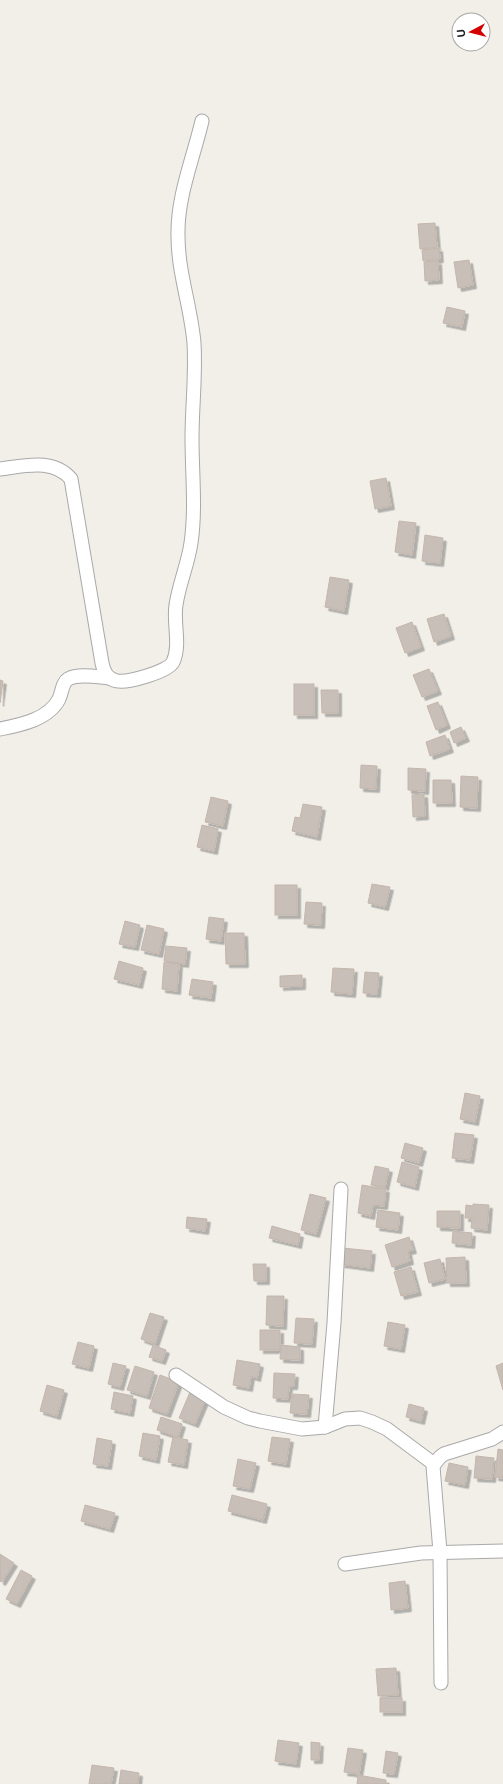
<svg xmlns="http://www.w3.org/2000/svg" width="503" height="1784" font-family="Inter,sans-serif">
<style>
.building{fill:#c7bfb8;stroke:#c4b6ab;filter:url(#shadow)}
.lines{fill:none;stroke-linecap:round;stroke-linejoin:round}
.minor-casing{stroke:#a9a9a9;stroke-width:15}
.minor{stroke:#fff;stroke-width:13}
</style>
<defs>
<filter id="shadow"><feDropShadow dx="3.5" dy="3.5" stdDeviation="0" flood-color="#0004"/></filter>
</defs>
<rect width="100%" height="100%" fill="#f2efe9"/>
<!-- building -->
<g class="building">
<polygon points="435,223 437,247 420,249 418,224"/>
<polygon points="439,248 440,259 423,261 422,250"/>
<polygon points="469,260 473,285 458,288 454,262"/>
<polygon points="438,261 439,280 425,281 424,262"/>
<polygon points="447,307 465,311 462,327 443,323"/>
<polygon points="386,478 391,506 375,509 370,481"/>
<polygon points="399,521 416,523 412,555 395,552"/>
<polygon points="425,535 443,538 440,563 422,561"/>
<polygon points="330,577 349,580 344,611 325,607"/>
<polygon points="444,614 451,636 434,642 427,619"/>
<polygon points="412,622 421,647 405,653 396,628"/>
<polygon points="429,669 438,691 422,697 413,675"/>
<polygon points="0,680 3,681 0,703"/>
<rect x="294" y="684" width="20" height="31"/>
<polygon points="321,690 338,690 338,713 322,713"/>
<polygon points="438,702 447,725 436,730 427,706"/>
<polygon points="461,727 466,738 454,743 450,732"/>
<polygon points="445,735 450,749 430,756 426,742"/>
<polygon points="361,765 377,766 376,789 360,788"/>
<polygon points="408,768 426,769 425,791 408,790"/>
<polygon points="461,776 478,777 477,808 460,807"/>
<polygon points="433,780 451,780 452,803 433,803"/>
<polygon points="424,794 425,816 413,817 412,795"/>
<polygon points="211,797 228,801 223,826 205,822"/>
<polygon points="303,804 322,807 317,837 292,831 295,817 300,818"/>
<polygon points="202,825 218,829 214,851 197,847"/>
<polygon points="372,884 390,887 385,907 368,903"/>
<rect x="275" y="885" width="22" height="30"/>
<polygon points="306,902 322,903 321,925 304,924"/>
<polygon points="209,917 224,919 221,941 206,939"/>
<polygon points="125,921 140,925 135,947 119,944"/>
<polygon points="147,925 164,929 159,954 141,950"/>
<polygon points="225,933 244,933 245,964 226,964"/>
<polygon points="166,946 187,948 185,964 164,961"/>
<polygon points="119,961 143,968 139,985 114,979"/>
<polygon points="164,962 179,964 177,991 162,989"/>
<polygon points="333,968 354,969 352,994 331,992"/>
<polygon points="365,972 379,973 377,994 363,993"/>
<polygon points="302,975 302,986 280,987 280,976"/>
<polygon points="192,979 213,982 211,998 189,995"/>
<polygon points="465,1093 480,1096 475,1122 460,1119"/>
<polygon points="455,1133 474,1135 470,1160 452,1158"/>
<polygon points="405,1143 423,1148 419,1163 401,1158"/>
<polygon points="402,1162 419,1167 415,1187 397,1182"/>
<polygon points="375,1166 389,1169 385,1187 371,1185"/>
<polygon points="362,1185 386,1189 384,1206 373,1205 371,1216 358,1213"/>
<polygon points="310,1194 326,1198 316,1234 301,1230"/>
<polygon points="473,1204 489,1205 487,1230 471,1228 472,1218 465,1218 466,1205 473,1206"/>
<polygon points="378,1210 400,1213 398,1230 376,1227"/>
<polygon points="437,1211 460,1211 460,1228 437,1227"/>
<polygon points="187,1217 207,1219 205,1231 186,1228"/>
<polygon points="272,1226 300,1234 298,1245 269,1238"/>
<polygon points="453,1231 472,1233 471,1245 452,1243"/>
<polygon points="409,1237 413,1250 408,1251 410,1261 392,1267 385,1245"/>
<polygon points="343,1248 372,1251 370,1268 341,1264"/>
<polygon points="465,1257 466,1283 447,1283 446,1258"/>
<polygon points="440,1259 445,1279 429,1283 424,1263"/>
<polygon points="253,1264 266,1264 266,1281 254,1281"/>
<polygon points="411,1267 418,1292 401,1296 394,1272"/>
<polygon points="267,1296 284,1296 283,1326 266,1325"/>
<polygon points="150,1313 164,1317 155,1344 141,1339"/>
<polygon points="296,1318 314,1319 312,1344 294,1343"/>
<polygon points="388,1322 405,1325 401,1349 384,1346"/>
<rect x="260" y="1330" width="20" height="20"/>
<polygon points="78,1342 94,1346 89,1368 72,1364"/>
<polygon points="153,1345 166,1350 162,1361 149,1357"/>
<polygon points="281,1345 300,1347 300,1360 280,1359"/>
<polygon points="237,1360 260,1364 257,1378 251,1376 249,1388 233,1385"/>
<polygon points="113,1363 126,1366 120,1387 108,1384"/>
<polygon points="503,1363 503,1390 496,1366"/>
<polygon points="135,1366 154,1372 147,1396 127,1390"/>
<polygon points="274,1373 295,1374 294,1386 289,1386 288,1399 273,1398"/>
<polygon points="160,1375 179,1382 167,1414 149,1408"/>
<polygon points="47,1385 64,1390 57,1416 40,1411"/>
<polygon points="114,1392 133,1396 130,1413 111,1409"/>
<polygon points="190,1392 206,1398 195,1424 179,1418"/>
<polygon points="292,1394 309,1395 307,1414 290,1413"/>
<polygon points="409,1404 424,1408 421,1421 406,1417"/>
<polygon points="161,1417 182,1424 178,1437 157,1430"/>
<polygon points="143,1433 160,1436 156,1460 139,1456"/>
<polygon points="173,1437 188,1440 184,1465 168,1462"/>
<polygon points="272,1437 290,1439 286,1464 268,1461"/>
<polygon points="97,1438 112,1441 108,1466 93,1464"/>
<polygon points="498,1449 503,1450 503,1478 495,1477"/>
<polygon points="476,1456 494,1458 492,1479 474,1478"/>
<polygon points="238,1459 256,1463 250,1489 233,1486"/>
<polygon points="449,1463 468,1467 465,1485 445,1481"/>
<polygon points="232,1495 267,1504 263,1520 228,1511"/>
<polygon points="85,1505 115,1513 110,1529 81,1521"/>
<polygon points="0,1554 14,1563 2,1582 0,1581"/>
<polygon points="21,1570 32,1576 17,1604 6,1599"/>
<polygon points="405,1581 408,1608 391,1610 389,1583"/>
<polygon points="396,1668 398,1695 378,1696 376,1669"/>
<rect x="380" y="1698" width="22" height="14"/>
<polygon points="278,1740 299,1743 296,1764 275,1761"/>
<polygon points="311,1742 320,1743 319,1760 311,1760"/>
<polygon points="348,1748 363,1750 359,1774 344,1772"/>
<polygon points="386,1751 398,1753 394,1774 383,1773"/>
<polygon points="92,1765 114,1768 111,1784 89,1784"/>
<polygon points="121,1770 139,1773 138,1784 119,1784"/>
<polygon points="358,1775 386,1780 386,1784 357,1784"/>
</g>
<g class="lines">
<!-- minor casing -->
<g class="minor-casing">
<g id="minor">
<path d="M0,469C25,466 53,458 71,479L102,663C104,672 107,679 117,681C127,683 168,672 173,662C181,645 173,623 176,605C179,584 188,564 191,543C196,509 192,473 192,438C192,407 196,375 194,343C191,307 178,273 178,236C177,197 193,159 202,121"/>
<path d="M0,729C21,725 49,719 59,699C62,693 62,683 68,679C79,673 97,677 109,678"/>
<polyline points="176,1375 224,1407 248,1418 260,1421 302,1429 325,1427 345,1419 360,1418 372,1422 387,1429 434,1464"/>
<polyline points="325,1427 334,1323 341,1189"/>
<polyline points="345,1564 421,1553 503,1551"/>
<polyline points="441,1683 440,1552 433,1466 440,1457 444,1454 492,1439 503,1432"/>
</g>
</g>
<!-- minor -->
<use href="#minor" class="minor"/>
</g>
<!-- north arrow -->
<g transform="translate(471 32) rotate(263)"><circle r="19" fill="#ffffff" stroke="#a7a7a7"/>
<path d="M0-3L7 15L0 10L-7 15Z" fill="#d40000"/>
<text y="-6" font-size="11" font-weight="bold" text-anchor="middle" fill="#222222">U</text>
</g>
</svg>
